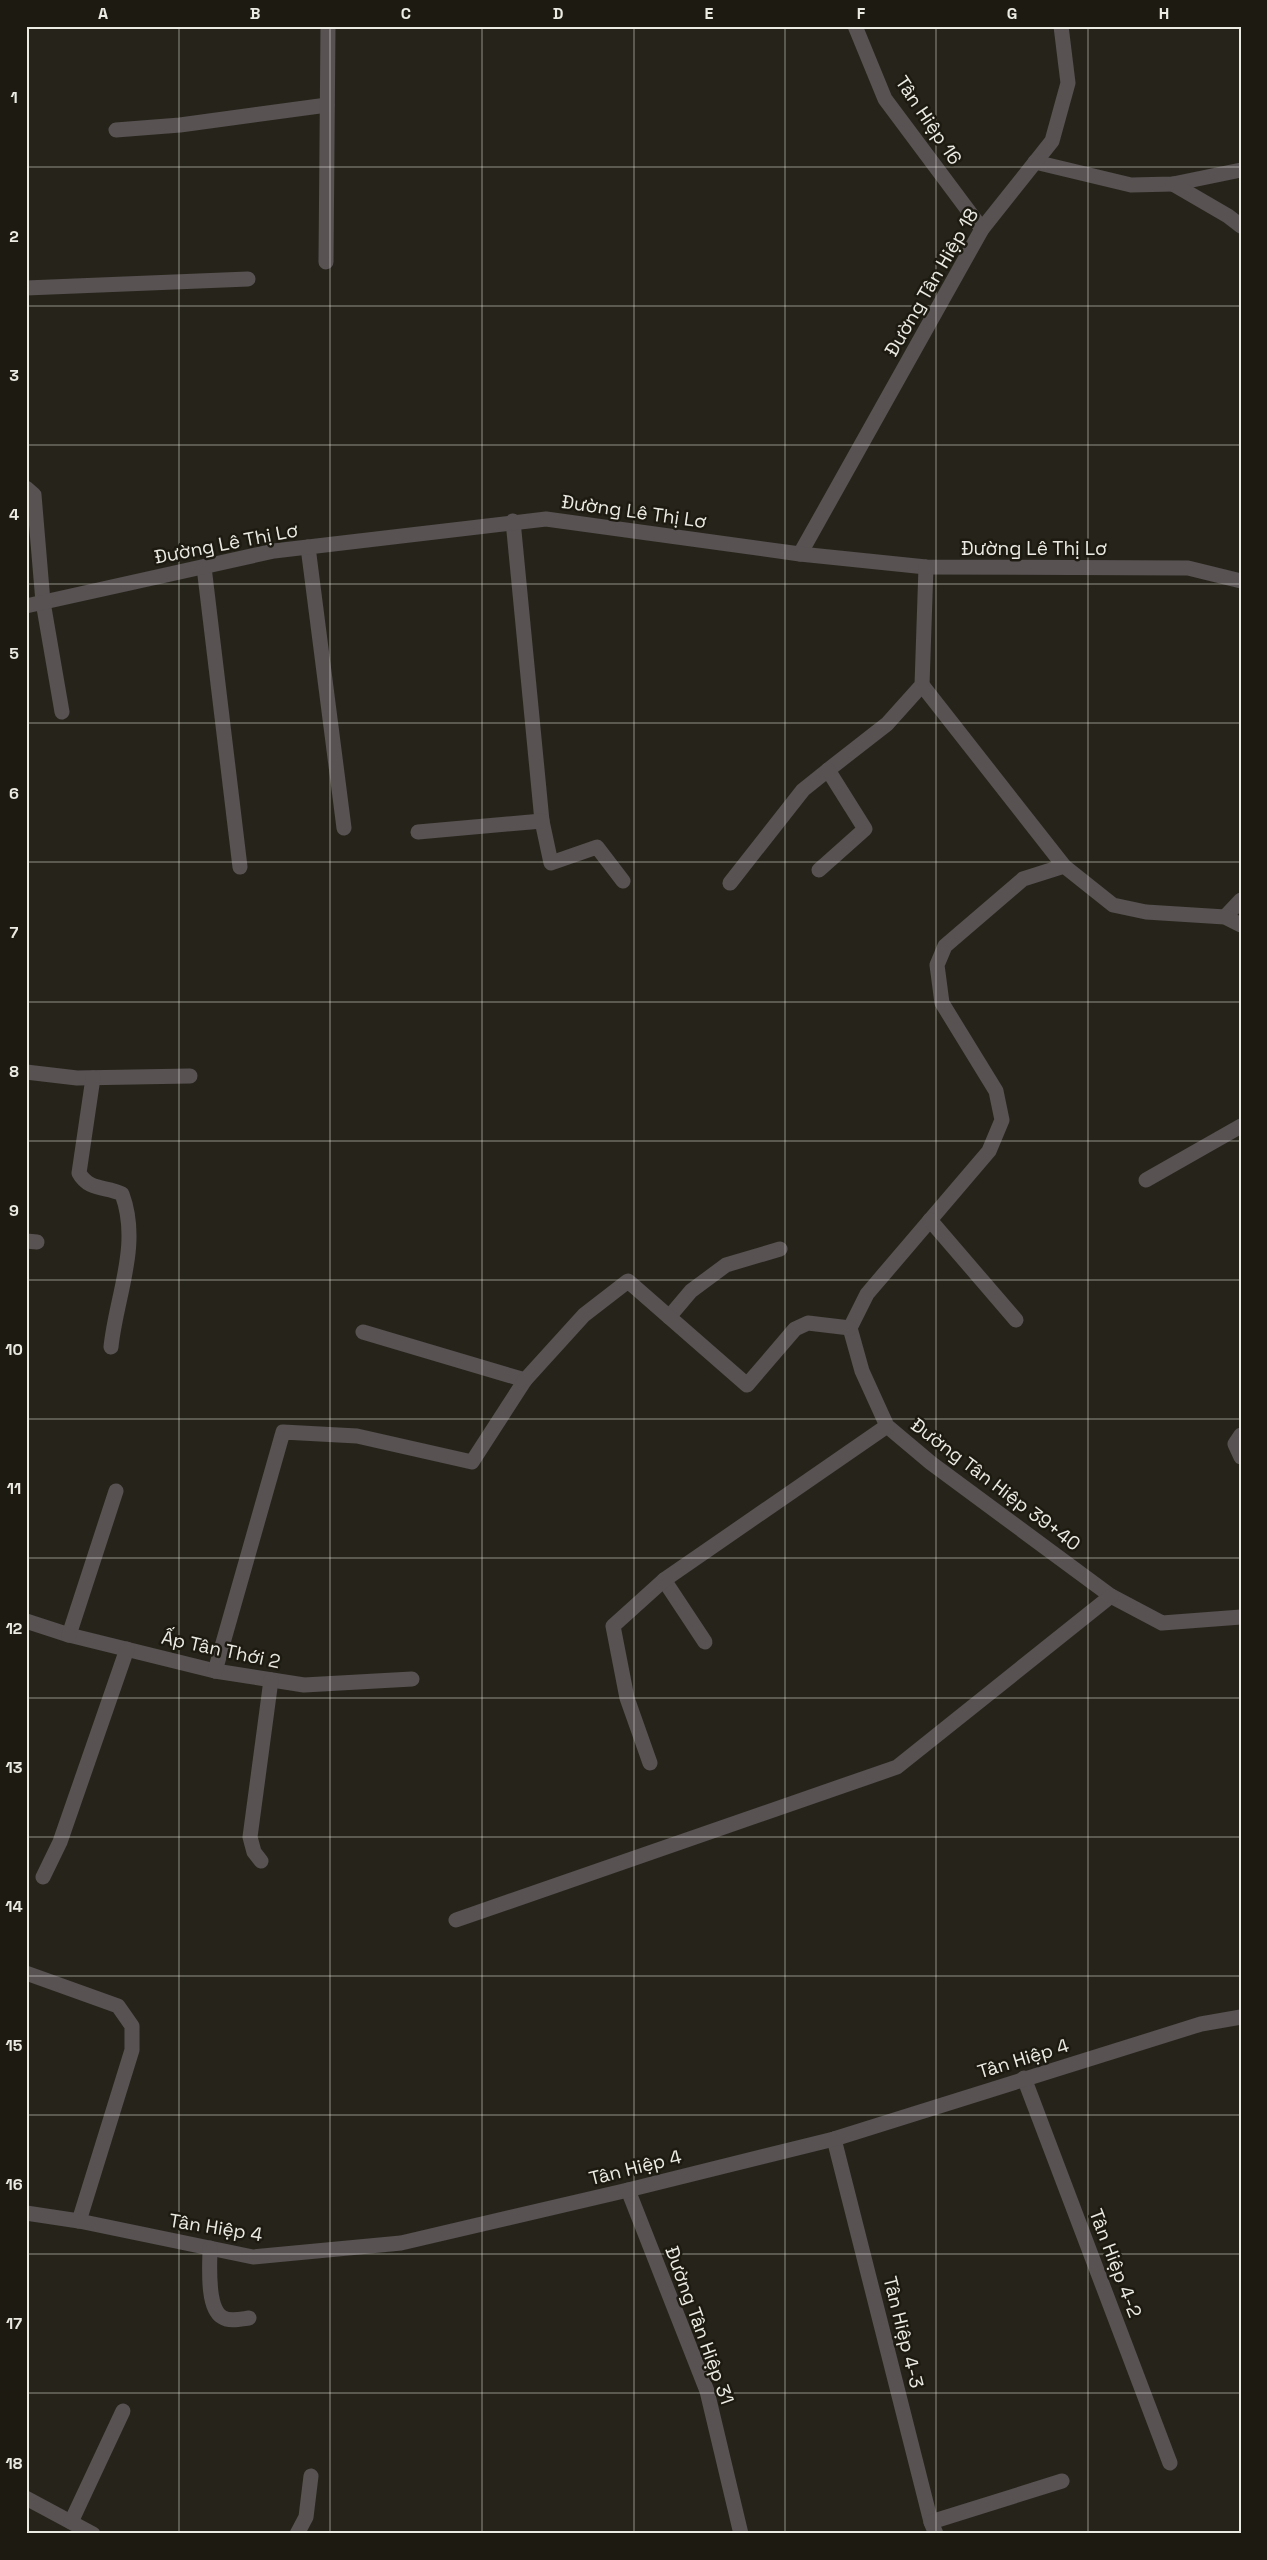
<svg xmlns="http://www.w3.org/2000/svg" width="1267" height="2560" font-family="'Space Grotesk',sans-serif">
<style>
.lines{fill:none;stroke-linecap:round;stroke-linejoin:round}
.minor{stroke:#585253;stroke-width:15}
.grid{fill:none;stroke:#ebeae3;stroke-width:1;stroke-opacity:0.55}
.labels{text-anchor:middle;stroke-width:5;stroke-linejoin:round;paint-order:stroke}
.street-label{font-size:19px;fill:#ebeae3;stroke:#1d1b11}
.neatline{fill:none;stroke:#ebeae3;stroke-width:2}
.grid-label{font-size:16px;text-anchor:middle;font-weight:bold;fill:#ebeae3}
</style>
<rect width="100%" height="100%" fill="#26241a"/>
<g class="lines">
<!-- minor -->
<g class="minor">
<polyline points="855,26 885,99 982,229"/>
<polyline points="116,130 180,125 327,105"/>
<polyline points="1035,162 1131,185 1173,184 1241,170"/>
<polyline points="1173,184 1228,216 1241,226"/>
<polyline points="326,262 328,26"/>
<polyline points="26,288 248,279"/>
<polyline points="26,488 34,495 43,602 62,712"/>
<polyline points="513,521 542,821 551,863 597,847 623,881"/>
<polyline points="308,547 344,828"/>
<polyline points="800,554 982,229 1052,141 1068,83 1061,26"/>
<polyline points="204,567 240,867"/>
<polyline points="26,606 274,551 546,519 800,554 926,567 1188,568 1241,581"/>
<polyline points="922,685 1064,866"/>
<polyline points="828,770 887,724 922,685 926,567"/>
<polyline points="418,832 542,821"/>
<polyline points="730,883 803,790 828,770 865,829 819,870"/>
<polyline points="1225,917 1241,900"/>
<polyline points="1241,925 1225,917 1146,912 1113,905 1064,866 1023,879 945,946 937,965 942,1003 996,1091 1002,1120 989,1151 867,1294 850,1328 862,1371 887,1426 931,1463 1111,1596 1162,1623 1241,1617"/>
<polyline points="26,1072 77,1078 190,1076"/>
<path d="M93,1078L79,1173C89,1191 106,1186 122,1194C141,1245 116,1297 111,1347"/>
<polyline points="1146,1180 1241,1126"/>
<polyline points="930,1220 1016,1320"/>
<polyline points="26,1241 37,1242"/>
<polyline points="669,1317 691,1291 726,1265 780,1249"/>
<polyline points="363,1332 525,1380"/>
<polyline points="1241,1435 1235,1444 1241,1457"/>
<polyline points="664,1580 705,1642"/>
<polyline points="26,1621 69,1635 215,1671 304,1685 412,1679"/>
<polyline points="69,1635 116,1491"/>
<polyline points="215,1671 283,1432 357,1436 472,1462 525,1380 584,1315 628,1281 747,1385 795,1329 808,1323 850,1328"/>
<polyline points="650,1763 627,1698 613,1626 664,1580 887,1426"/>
<polyline points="261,1861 254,1852 250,1837 271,1680"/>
<polyline points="43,1877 60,1842 127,1649"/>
<polyline points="456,1920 897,1767 1111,1596"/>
<polyline points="26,1973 118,2006 132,2026 132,2050 79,2221"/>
<polyline points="1024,2078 1170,2463"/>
<polyline points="834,2139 931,2522 936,2534"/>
<polyline points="628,2190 707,2391 741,2534"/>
<polyline points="26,2213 79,2221 253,2257 401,2243 628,2190 834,2139 1201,2024 1241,2017"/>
<path d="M210,2248C210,2264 206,2307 222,2317C229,2322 241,2319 249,2318"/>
<polyline points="26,2498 93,2534"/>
<polyline points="71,2522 123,2411"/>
<polyline points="931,2522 1062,2481"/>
<polyline points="297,2534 306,2517 311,2476"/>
</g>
</g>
<!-- grid -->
<path class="grid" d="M179,26V2534M330,26V2534M482,26V2534M634,26V2534M785,26V2534M936,26V2534M1088,26V2534M26,167H1241M26,306H1241M26,445H1241M26,584H1241M26,723H1241M26,862H1241M26,1002H1241M26,1141H1241M26,1280H1241M26,1419H1241M26,1558H1241M26,1698H1241M26,1837H1241M26,1976H1241M26,2115H1241M26,2254H1241M26,2393H1241"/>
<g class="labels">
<!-- street labels -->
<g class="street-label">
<text transform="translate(929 120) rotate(56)" y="7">Tân Hiệp 16</text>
<text transform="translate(931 282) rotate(-60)" y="7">Đường Tân Hiệp 18</text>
<text transform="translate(634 511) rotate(8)" y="7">Đường Lê Thị Lơ</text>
<text transform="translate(226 543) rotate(-11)" y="7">Đường Lê Thị Lơ</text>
<text x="1034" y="555">Đường Lê Thị Lơ</text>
<text transform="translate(996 1484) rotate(37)" y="7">Đường Tân Hiệp 39+40</text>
<text transform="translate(221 1649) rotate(12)" y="7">Ấp Tân Thới 2</text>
<text transform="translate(1023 2058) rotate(-17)" y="7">Tân Hiệp 4</text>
<text transform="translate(635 2167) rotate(-14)" y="7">Tân Hiệp 4</text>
<text transform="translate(216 2227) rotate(9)" y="7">Tân Hiệp 4</text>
<text transform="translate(1116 2263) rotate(69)" y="7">Tân Hiệp 4-2</text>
<text transform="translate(700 2325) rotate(70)" y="7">Đường Tân Hiệp 31</text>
<text transform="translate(904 2332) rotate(76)" y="7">Tân Hiệp 4-3</text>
</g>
</g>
<!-- border -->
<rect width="1267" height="2560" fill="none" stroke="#1d1b11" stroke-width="55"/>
<rect x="28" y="28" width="1212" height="2504" class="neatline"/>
<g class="grid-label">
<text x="103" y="19">A</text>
<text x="255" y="19">B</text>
<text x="406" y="19">C</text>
<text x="558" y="19">D</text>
<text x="709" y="19">E</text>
<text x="861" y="19">F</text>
<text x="1012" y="19">G</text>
<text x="1164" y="19">H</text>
<text x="14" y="103">1</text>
<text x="14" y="242">2</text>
<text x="14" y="381">3</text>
<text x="14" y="520">4</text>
<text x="14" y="659">5</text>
<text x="14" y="799">6</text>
<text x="14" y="938">7</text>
<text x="14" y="1077">8</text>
<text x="14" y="1216">9</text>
<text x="14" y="1355">10</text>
<text x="14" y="1494">11</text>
<text x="14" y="1634">12</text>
<text x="14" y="1773">13</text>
<text x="14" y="1912">14</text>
<text x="14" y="2051">15</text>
<text x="14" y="2190">16</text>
<text x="14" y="2329">17</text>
<text x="14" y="2469">18</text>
</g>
</svg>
